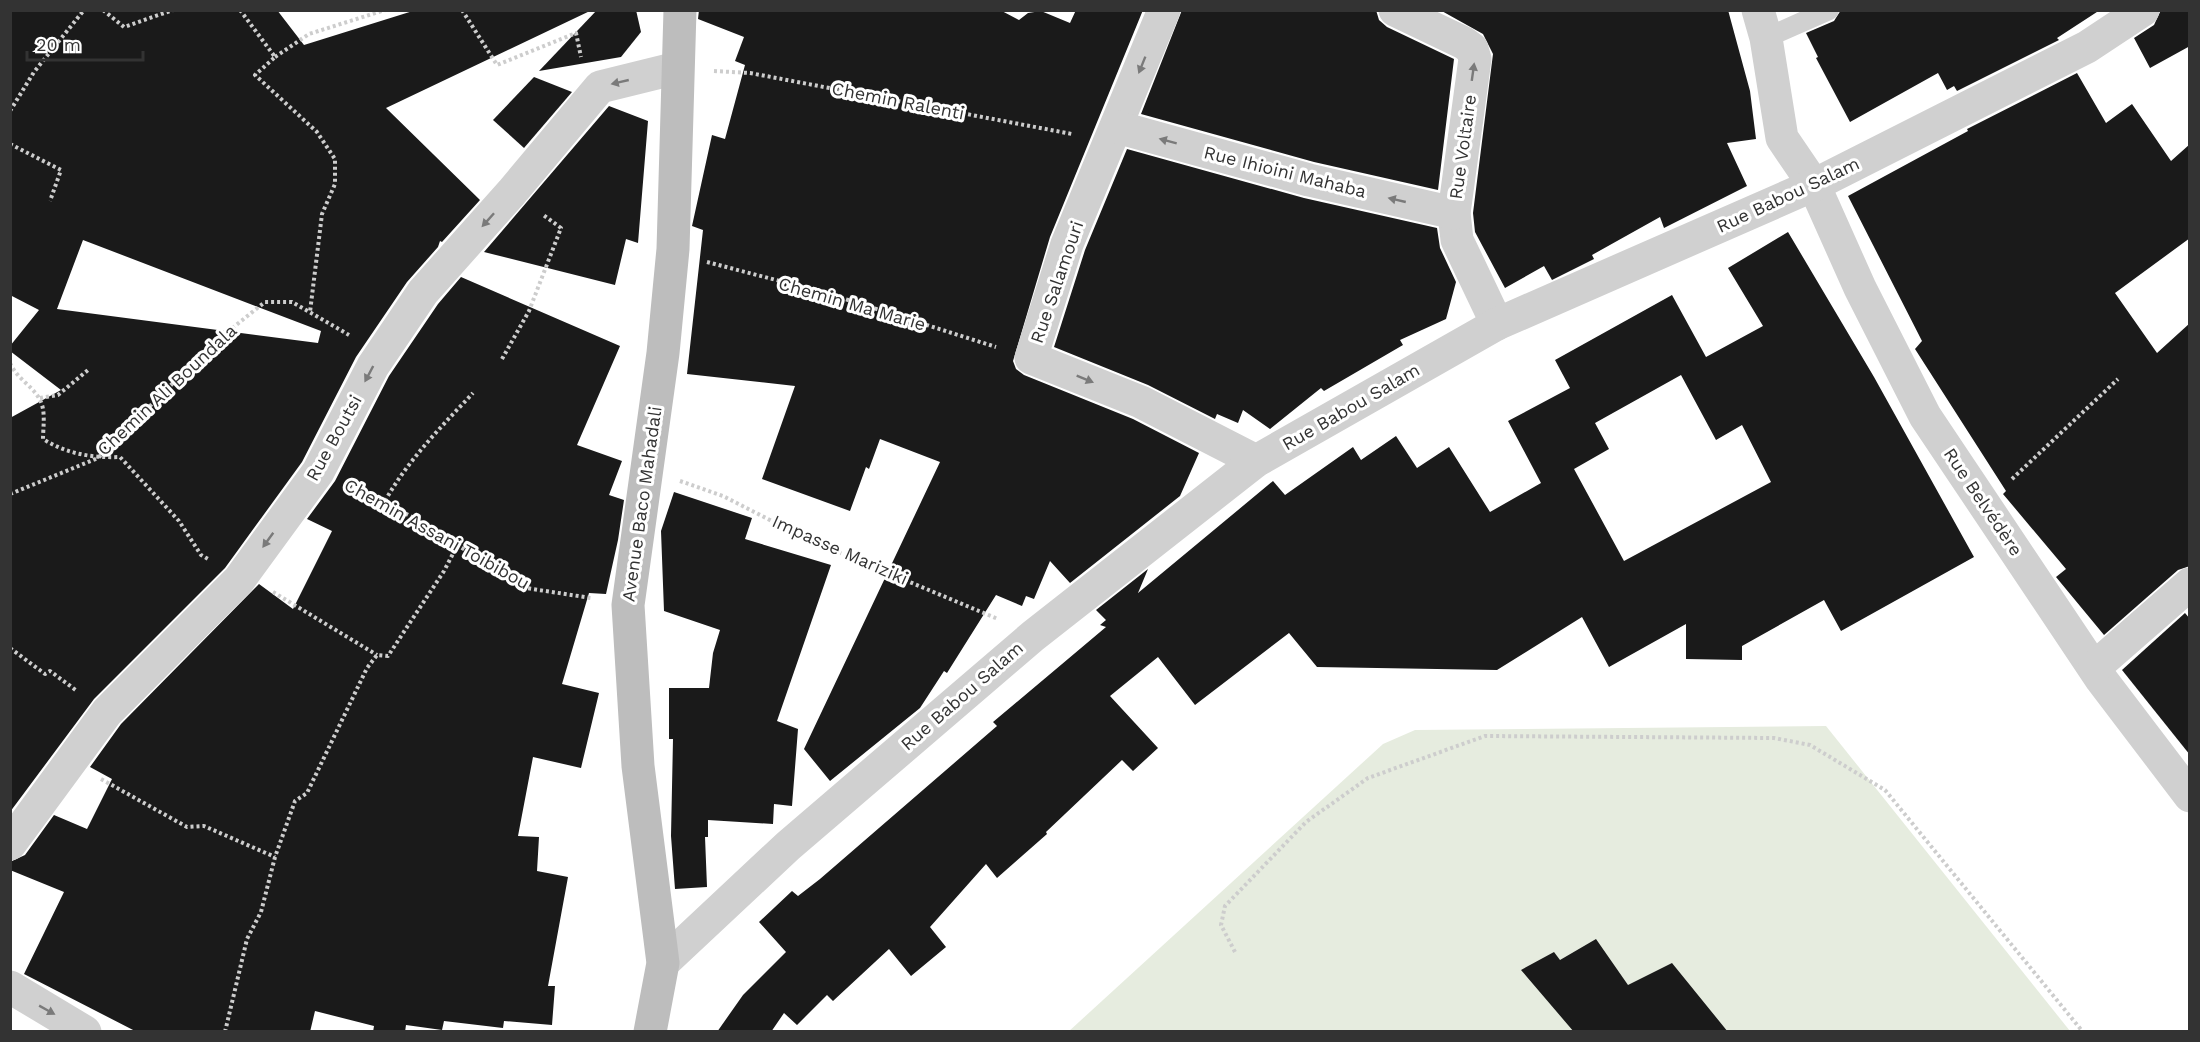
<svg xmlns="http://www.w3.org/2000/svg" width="2200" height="1042" font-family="'Work Sans',sans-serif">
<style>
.green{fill:#e6ecdf}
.building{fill:#1a1a1a;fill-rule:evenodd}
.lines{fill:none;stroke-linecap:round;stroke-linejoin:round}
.path{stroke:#cdcdcd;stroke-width:4;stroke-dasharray:3 3;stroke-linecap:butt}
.lane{stroke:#d0d0d0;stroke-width:20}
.street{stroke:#d0d0d0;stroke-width:33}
.secondary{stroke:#bdbdbd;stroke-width:33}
.oneway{fill:#7a7a7a}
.labels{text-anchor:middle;stroke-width:6;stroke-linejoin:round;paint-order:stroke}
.street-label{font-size:18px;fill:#333;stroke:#fff}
</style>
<rect width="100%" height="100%" fill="#fff"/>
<!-- green -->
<polygon class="green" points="1826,726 2070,1031 1068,1032 1383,744 1415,730"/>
<!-- building -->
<g class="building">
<path d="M10,10H277L304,45L416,10H592L386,108L480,200L442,242L440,241L438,247L407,282L356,357L302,462L225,568L94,699L10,812V418L61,390L10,351V346L39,310L10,295ZM83,240L321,331L318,343L57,309Z"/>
<polygon points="597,10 636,10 641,32 621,57 539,71"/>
<polygon points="699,10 1000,10 1019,20 1028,13 1041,11 1070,23 1076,10 1143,10 1050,237 1013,361 1016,369 1024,375 1133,419 1199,453 1180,496 1070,583 1050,561 1034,599 1026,596 1022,606 996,595 947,673 944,671 920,708 830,781 804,749 940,462 880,439 869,469 866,467 850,511 762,479 795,386 687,374 703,230 692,226 712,135 725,139 745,65 735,61 744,37 698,19"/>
<polygon points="1182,10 1376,10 1379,20 1387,27 1454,59 1438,190 1314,162 1141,114"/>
<polygon points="1440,10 1728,10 1750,91 1756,139 1727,143 1747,186 1664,228 1660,217 1592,255 1594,259 1552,280 1544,266 1505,288 1475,232 1473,213 1493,54 1483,34"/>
<polygon points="1841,10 2100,10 2057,38 2059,40 1957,91 1954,86 1947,90 1938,73 1850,122 1816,58 1818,57 1806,33 1834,21"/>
<polygon points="2161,10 2190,10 2190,46 2150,68 2134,38 2154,25"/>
<polygon points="2077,73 2106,123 2132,104 2171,161 2190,144 2190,238 2115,293 2157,353 2190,323 2190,566 2178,570 2104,635 2056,577 2066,569 2003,494 2006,491 1915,349 1922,341 1848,196 1968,131 1967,129"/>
<polygon points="534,77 572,92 524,148 493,120"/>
<polygon points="609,106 648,121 638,243 626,239 615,285 484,252"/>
<polygon points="1127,149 1304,198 1437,228 1440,248 1456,282 1446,319 1400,340 1403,345 1324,391 1321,388 1270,429 1243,410 1238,423 1217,414 1215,419 1148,385 1054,347 1085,250"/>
<path d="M1788,232L1874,377L1974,557L1841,631L1824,600L1742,646V660L1686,659V624L1609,667L1582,617L1497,670L1317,667L1289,633L1195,705L1158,657L1110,696L1158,748L1133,771L1122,760L1046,832L1047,834L997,878L986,864L930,927L946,947L911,976L889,949L833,1001L827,995L797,1025L784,1013L771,1032H717L743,995L786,952L759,922L792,891L798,896L820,879L997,726L993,722L1106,627L1100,625L1106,620L1096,610L1148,569L1138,593L1273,481L1285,495L1353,447L1361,460L1396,436L1417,468L1449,447L1490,512L1541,483L1508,421L1570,388L1555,360L1672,295L1706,357L1763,326L1728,268ZM1681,375L1716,440L1742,425L1771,482L1624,561L1574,469L1609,449L1595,423Z"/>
<polygon points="461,277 620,346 577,445 622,461 609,495 624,500 618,540 606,594 589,593 562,684 599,693 581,768 533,757 518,836 539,837 537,871 568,877 548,986 555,986 552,1025 504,1021 503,1028 444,1021 442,1030 406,1025 405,1032 373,1032 374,1026 315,1011 310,1032 137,1032 24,974 64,892 10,870 10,862 25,855 54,815 87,829 112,779 90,767 121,724 259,584 293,609 332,531 307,519 335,481 389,376 438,304"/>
<polygon points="674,492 752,518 745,539 831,565 777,721 798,729 792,806 774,804 773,824 708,820 708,837 705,837 707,887 675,889 671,836 673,739 669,739 669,688 709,688 713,653 720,630 664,611 661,531"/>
<polygon points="2185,613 2190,619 2190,755 2122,670"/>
<polygon points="1596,939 1628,985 1672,963 1728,1032 1574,1032 1521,970 1554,952 1560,960"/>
</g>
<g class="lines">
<!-- path -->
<g class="path">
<polyline points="103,10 124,27 173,10"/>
<polyline points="240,10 275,57 255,75 317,132 335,159 335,184 322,214 310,312"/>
<polyline points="462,10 497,65 576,33 581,57"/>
<polyline points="275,57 309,34 385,10"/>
<polyline points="714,71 750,73 1072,134"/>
<polyline points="10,111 34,72 84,10"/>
<polyline points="10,144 61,170 50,201"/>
<polyline points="707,262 826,293 996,347"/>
<polyline points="502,359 529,311 561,228 542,214"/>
<path d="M10,363C17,379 33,386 40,400C46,411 43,428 43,439C67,454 92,458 120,457L179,521L201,555L208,559"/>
<polyline points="40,398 58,395 88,370"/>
<polyline points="2012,479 2118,379"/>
<polyline points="680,481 723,496 807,539 998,619"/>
<polyline points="352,486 414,518 526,588 591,598"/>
<polyline points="10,494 98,458 211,345 265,302 292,302 349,335"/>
<path d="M385,501C408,460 441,427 473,393"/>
<polyline points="273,592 377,655"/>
<polyline points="10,648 45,674 50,671 77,691"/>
<polyline points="101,779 187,827 204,826 275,857"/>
<polyline points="1235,952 1221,925 1225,906 1306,822 1368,778 1485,736 1774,738 1810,745 1885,790 2083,1032"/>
<polyline points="225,1032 247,939 261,912 275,857 295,801 307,793 367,668 377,655 388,656 444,571 458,544"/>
</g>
<!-- lane -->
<polyline class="lane" points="1766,38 1829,10"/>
<!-- street -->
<g class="street">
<polyline points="1164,10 1067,244 1031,358 1141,402 1256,461"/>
<polyline points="1395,10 1464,43 1472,49 1475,59 1454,213 1457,240 1497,324"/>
<polyline points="1758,10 1766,38 1782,138 1814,185 1860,288 1925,416 2101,679 2190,796"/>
<polyline points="1117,127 1309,180 1454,213"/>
<polyline points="2095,667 2190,584"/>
<polyline points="10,844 107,712 239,580 318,472 373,366 423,292 512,192 600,87 677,68"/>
<polyline points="663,963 788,846 1033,636 1256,461 1497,324 1814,185 2087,47 2143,10"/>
<polyline points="10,987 85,1032"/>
</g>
<!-- secondary -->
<polyline class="secondary" points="650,1032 663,963 638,766 628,605 663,353 673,249 680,10"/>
</g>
<!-- one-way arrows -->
<defs><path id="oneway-solid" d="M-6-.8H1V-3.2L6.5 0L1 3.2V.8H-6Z" transform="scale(1.5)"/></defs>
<g class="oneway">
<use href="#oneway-solid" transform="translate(1142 65) rotate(112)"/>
<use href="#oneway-solid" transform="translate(1473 72) rotate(-82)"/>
<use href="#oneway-solid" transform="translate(620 82) rotate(167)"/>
<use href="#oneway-solid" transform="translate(1168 141) rotate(-165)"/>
<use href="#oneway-solid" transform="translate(1397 200) rotate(-167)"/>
<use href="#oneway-solid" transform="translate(488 220) rotate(132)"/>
<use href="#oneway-solid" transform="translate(369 374) rotate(118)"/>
<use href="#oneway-solid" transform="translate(1085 379) rotate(22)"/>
<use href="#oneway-solid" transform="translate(268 540) rotate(126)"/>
<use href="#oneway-solid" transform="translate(47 1010) rotate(29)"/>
</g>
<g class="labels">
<!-- street labels -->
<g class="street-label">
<text transform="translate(898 101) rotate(11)" y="6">Chemin Ralenti</text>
<text transform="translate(1463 147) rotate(-82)" y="6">Rue Voltaire</text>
<text transform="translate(1285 172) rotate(14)" y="6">Rue Ihioini Mahaba</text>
<text transform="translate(1788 195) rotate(-25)" y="6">Rue Babou Salam</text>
<text transform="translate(1057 282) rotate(-71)" y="6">Rue Salamouri</text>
<text transform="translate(852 304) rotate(16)" y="6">Chemin Ma Marie</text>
<text transform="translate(167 390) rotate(-43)" y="6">Chemin Ali Boundala</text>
<text transform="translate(1351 407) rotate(-30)" y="6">Rue Babou Salam</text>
<text transform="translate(334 438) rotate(-61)" y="6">Rue Boutsi</text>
<text transform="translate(1983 502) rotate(56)" y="6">Rue Belvédère</text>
<text transform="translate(642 504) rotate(-82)" y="6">Avenue Baco Mahadali</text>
<text transform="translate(437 534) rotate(29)" y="6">Chemin Assani Toibibou</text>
<text transform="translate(840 550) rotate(24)" y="6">Impasse Mariziki</text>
<text transform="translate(962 696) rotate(-41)" y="6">Rue Babou Salam</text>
</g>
</g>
<!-- border -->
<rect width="2200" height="1042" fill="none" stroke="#333333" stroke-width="24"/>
<!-- scale -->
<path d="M27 51v9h116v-9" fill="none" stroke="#333333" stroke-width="3"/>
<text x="36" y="51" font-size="18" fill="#333333" stroke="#ffffff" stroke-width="4.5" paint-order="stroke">20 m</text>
</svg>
